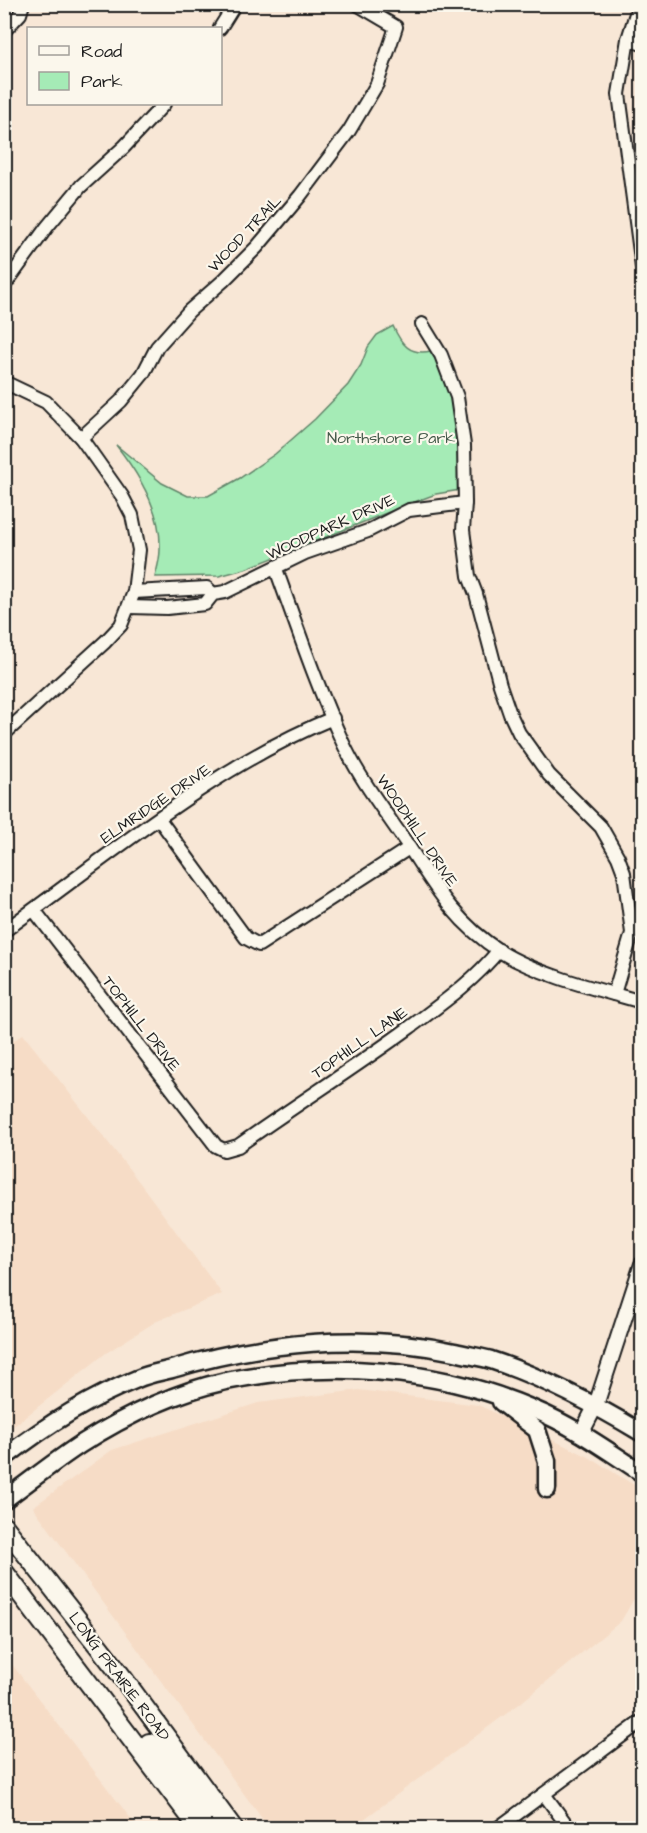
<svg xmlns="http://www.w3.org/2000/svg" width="647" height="1833" font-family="'Architects Daughter',sans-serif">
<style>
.built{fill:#f6dcc6}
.green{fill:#a5ebb6;stroke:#608469;stroke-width:1.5}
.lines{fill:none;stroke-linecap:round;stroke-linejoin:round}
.minor-casing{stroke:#1c1c1c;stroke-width:16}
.tertiary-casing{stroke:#1c1c1c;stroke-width:18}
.secondary-casing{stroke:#1c1c1c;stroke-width:21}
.primary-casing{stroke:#1c1c1c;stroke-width:22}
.minor{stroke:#fbf7ec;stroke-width:12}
.tertiary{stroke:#fbf7ec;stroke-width:14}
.secondary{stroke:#fbf7ec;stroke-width:16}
.primary{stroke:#fbf7ec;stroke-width:18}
.labels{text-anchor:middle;stroke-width:4.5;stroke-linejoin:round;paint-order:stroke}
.street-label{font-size:16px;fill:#1c1c1c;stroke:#fbf7ec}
.park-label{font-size:16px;fill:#455a4a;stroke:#fbf7ec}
</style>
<rect width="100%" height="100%" fill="#f8e7d6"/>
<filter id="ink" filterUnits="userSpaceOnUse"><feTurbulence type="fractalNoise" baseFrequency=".0167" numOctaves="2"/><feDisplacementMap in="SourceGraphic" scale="12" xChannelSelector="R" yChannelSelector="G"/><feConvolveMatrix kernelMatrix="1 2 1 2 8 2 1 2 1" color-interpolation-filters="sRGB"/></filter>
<g filter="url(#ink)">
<!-- built -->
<g class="built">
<polygon points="23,1034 140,1183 222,1294 155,1322 106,1353 5,1433 4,1048"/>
<polygon points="359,1390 478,1405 587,1456 642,1490 642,1585 621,1621 518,1705 352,1828 269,1828 33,1507 112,1450 258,1403"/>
<polygon points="4,1654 24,1680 138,1828 5,1828"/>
</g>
<!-- green -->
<path class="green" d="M393,326C401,344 410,356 431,351L435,357L454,404L461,443L460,490L436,494L409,504L245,569L219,576L155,577C157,569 160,559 160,550C162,512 138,473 116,445L162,483L188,496H208L240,478L275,454L315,419L348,385L361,365L368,347L377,335Z"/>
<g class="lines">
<!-- minor casing -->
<g class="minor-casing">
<g id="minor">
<polyline points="639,4 628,39 619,94 642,267"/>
<polyline points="220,28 235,4"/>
<polyline points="4,31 20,14 23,4"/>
<polyline points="628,39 642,44"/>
<polyline points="4,286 47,227 81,186 124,147 164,104"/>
<polyline points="422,324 441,355 457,397 464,445 465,503 463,530 469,576 476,594 500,685 510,714 519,733 549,775 601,827 618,857 624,873 632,933 614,994"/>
<polyline points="4,382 46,402 81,438 122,496 132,515 139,550 134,592 121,625 105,642 4,734"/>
<polyline points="81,438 121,401 143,374 157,347 189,311 223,281 257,247 300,196 349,131 377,84 396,27 357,4"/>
<path d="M276,569C297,627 317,687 343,743C360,780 386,813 409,847C436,889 457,924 501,952C538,975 600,990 642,1002"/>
<polyline points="134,592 207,588 213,594"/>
<polyline points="129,607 167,608 205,604 213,594 225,592 305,553 368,531 409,510 465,503"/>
<polyline points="159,819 246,938 259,945 409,848"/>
<path d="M34,910L216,1146L224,1150L238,1146C294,1106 353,1069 409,1028C441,1004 473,982 499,950"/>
<path d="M4,931C109,856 213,767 333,718"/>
<polyline points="544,1794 569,1828"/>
<polyline points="498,1828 642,1721"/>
</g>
</g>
<!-- tertiary casing -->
<g class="tertiary-casing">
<polyline id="tertiary" points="581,1434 596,1405 642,1264"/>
</g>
<!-- secondary casing -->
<g class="secondary-casing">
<g id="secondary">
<polyline points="501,1402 537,1430 547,1461 547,1489"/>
<path d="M4,1458C45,1426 89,1398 137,1379C148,1374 161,1372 172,1369C263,1342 362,1332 455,1352C467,1355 480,1357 491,1360C545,1378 594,1404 642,1433"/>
<path d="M4,1500C30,1481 55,1461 81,1444C125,1416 176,1392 226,1381C328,1360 438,1368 533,1409C572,1425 607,1450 642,1473"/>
</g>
</g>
<!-- primary casing -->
<g class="primary-casing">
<g id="primary">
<polyline points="4,1526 114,1666 233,1828"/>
<polyline points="4,1572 199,1828"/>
<polyline points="149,1743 190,1793 196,1797 211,1798"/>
<polyline points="182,1805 202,1811 217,1828"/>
</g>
</g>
<!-- minor -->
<use href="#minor" class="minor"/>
<!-- tertiary -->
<use href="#tertiary" class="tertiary"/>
<!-- secondary -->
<use href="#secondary" class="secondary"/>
<!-- primary -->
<use href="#primary" class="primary"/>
</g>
</g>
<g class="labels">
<!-- street labels -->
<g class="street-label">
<text transform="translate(244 233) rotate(-47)" y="6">WOOD TRAIL</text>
<text transform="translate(330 526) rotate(-24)" y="6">WOODPARK DRIVE</text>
<text transform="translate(155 803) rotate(-34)" y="6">ELMRIDGE DRIVE</text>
<text transform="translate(418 830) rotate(56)" y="6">WOODHILL DRIVE</text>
<text transform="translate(142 1023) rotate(52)" y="6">TOPHILL DRIVE</text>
<text transform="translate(359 1042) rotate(-35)" y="6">TOPHILL LANE</text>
<text transform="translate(120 1676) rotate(53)" y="6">LONG PRAIRIE ROAD</text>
</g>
<!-- park labels -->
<g class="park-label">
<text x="391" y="443">Northshore Park</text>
</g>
</g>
<!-- margin -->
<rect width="647" height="1833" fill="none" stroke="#fbf7ec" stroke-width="24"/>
<rect x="12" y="12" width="623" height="1809" fill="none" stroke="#1c1c1c" stroke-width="2" filter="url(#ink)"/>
<!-- legend -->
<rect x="27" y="27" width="195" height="78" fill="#fbf7ec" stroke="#a29f99" stroke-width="1.5"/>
<rect x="39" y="46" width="30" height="9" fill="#fbf7ec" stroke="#a29f99" stroke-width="1.5"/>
<text x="81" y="57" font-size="18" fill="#1c1c1c">Road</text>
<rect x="39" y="72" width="30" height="18" fill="#a5ebb6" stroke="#a29f99" stroke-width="1.5"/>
<text x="81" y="87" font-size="18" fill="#1c1c1c">Park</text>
</svg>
